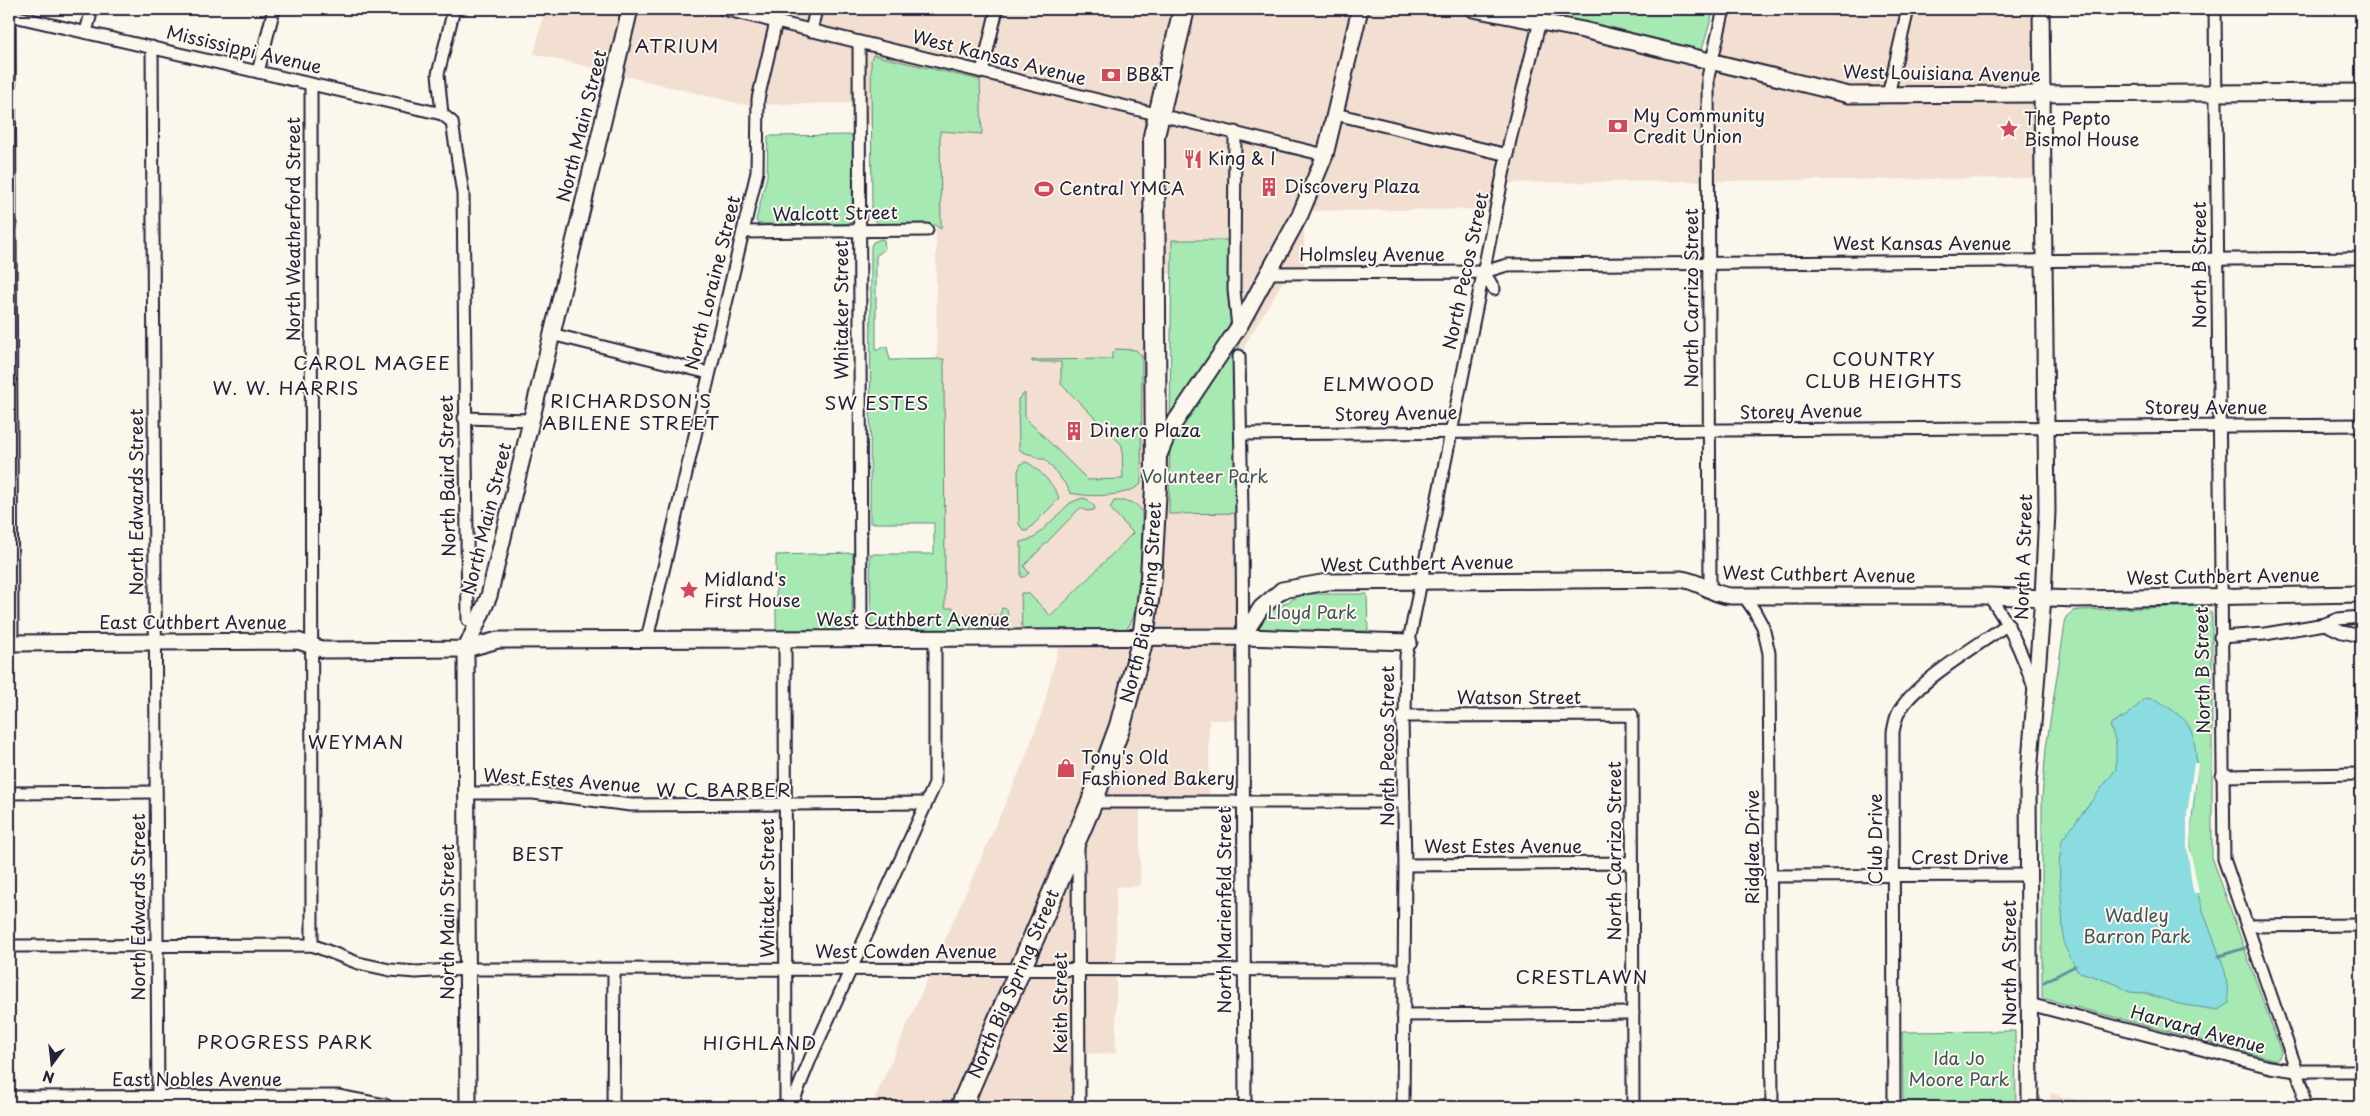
<svg xmlns="http://www.w3.org/2000/svg" width="2370" height="1116" font-family="'Playpen Sans',sans-serif">
<style>
.built{fill:#f2dfd1;fill-rule:evenodd}
.green{fill:#a6e9b3;stroke:#648677}
.water{fill:#8adce1;stroke:#60929f}
.pier{fill:#fbf7ec}
.lines{fill:none;stroke-linecap:round;stroke-linejoin:round}
.stream{stroke:#60929f;stroke-width:3}
.street-casing{stroke:#22223b;stroke-width:15}
.secondary-casing{stroke:#22223b;stroke-width:19}
.highway-casing{stroke:#22223b;stroke-width:24}
.street{stroke:#fbf7ec;stroke-width:11}
.secondary{stroke:#fbf7ec;stroke-width:15}
.highway{stroke:#fbf7ec;stroke-width:20}
.labels{text-anchor:middle;stroke-width:4;stroke-linejoin:round;paint-order:stroke}
.street-label{font-size:18px;fill:#22223b;stroke:#fbf7ec}
.poi-label{font-size:18px;fill:#22223b;stroke:#fbf7ec;text-anchor:start}
.park-label{font-size:18px;fill:#435459;stroke:#fbf7ec}
.neighbourhood-label{font-size:19px;letter-spacing:1px;fill:#22223b;stroke:#fbf7ec}
</style>
<rect width="100%" height="100%" fill="#fbf7ec"/>
<filter id="ink" filterUnits="userSpaceOnUse"><feTurbulence type="fractalNoise" baseFrequency=".02" numOctaves="2"/><feDisplacementMap in="SourceGraphic" scale="10" xChannelSelector="R" yChannelSelector="G"/><feConvolveMatrix kernelMatrix="1 2 1 2 8 2 1 2 1" color-interpolation-filters="sRGB"/></filter>
<g filter="url(#ink)">
<!-- built -->
<g class="built">
<path d="M545,9H1542L1538,25L1709,67L1723,9H2043L2048,178L1503,183L1497,209L1304,211V270L1289,271L1245,345L1246,720H1209V803H1140V886L1116,887V1053L1079,1054V1107H871L1024,761L1042,712L1061,638H939L935,126H859V103L745,105L539,55L534,54ZM1154,274H1233L1166,433Z"/>
<polygon points="2050,1093 2102,1107 2050,1107"/>
</g>
<!-- green -->
<g class="green">
<polygon points="1556,9 1714,9 1701,53 1554,18"/>
<polygon points="873,55 980,80 982,134 940,131 941,229 935,225 880,225 872,218 871,60"/>
<polygon points="853,135 852,222 845,224 758,224 756,220 767,176 768,136"/>
<polygon points="881,239 884,240 885,249 876,256 876,351 883,347 887,347 890,360 944,359 945,608 954,608 955,615 1000,615 1002,608 1007,609 1009,625 1003,632 876,631 871,627 870,554 934,554 934,523 870,523 871,246 873,242"/>
<polygon points="1172,240 1237,240 1242,513 1169,514"/>
<path d="M1116,349L1136,350L1142,356L1141,484C1125,498 1089,497 1070,493L1067,486L1045,459H1039C1033,453 1025,455 1019,449L1018,399L1025,393V418L1088,480L1123,479L1122,445L1061,384V362H1032V360L1112,359V353Z"/>
<path d="M1025,462C1035,464 1058,489 1059,499L1027,531H1024L1019,524L1018,471L1021,464Z"/>
<polygon points="1082,498 1087,499 1095,507 1094,510 1087,511 1080,508 1024,566 1029,573 1024,577 1021,577 1021,542 1034,538 1070,503"/>
<path d="M1114,501C1126,501 1136,500 1142,512C1142,535 1143,618 1125,630L1022,632L1021,593H1028L1051,616L1133,533L1110,508Z"/>
<polygon points="853,553 852,629 849,631 776,631 776,555"/>
<path d="M1306,594H1367L1368,631L1257,632V623C1272,611 1287,600 1306,594Z"/>
<polygon points="2203,606 2211,612 2212,617 2212,857 2281,1052 2279,1058 2276,1060 2042,998 2042,798 2046,748 2066,617 2073,611 2080,610"/>
<polygon points="2015,1031 2016,1107 1903,1107 1902,1032"/>
</g>
<!-- water -->
<path class="water" d="M2145,698C2148,699 2153,698 2156,700C2162,702 2184,718 2187,723C2206,753 2190,811 2190,847C2191,888 2210,927 2223,965C2227,976 2227,990 2229,1003L2218,1010L2179,1004L2144,993L2129,992L2116,984L2077,971L2064,945L2059,864L2062,840L2116,769V743L2110,725L2129,714Z"/>
<!-- pier -->
<polygon class="pier" points="2194,763 2198,763 2192,812 2190,849 2199,893 2194,893 2192,886 2187,847 2187,814"/>
<g class="lines">
<!-- stream -->
<g class="stream">
<polyline points="2219,956 2245,948"/>
<polyline points="2044,982 2075,966"/>
</g>
<!-- street casing -->
<g class="street-casing">
<g id="street">
<polyline points="454,9 438,74 442,114 452,122 463,194 468,620"/>
<polyline points="723,9 1325,155"/>
<polyline points="2215,9 2224,859 2303,1089 2303,1107"/>
<polyline points="9,15 12,643"/>
<polyline points="9,15 442,114"/>
<polyline points="811,31 816,9"/>
<polyline points="86,32 92,9"/>
<polyline points="859,42 861,638"/>
<polyline points="152,47 158,1107"/>
<polyline points="258,72 274,9"/>
<polyline points="982,72 997,9"/>
<polyline points="311,84 312,945"/>
<polyline points="1888,95 1908,9"/>
<polyline points="1335,114 1508,155"/>
<polyline points="1235,132 1234,290 1238,327"/>
<polyline points="743,232 927,230"/>
<polyline points="1484,272 1507,265 2361,258"/>
<polyline points="1269,273 1484,272 1494,289"/>
<polyline points="551,334 709,373"/>
<polyline points="1239,356 1242,512 1245,1107"/>
<polyline points="464,418 531,420"/>
<polyline points="1241,434 2361,425"/>
<polyline points="1710,590 1708,77 1724,9"/>
<polyline points="1744,596 1755,612 1763,627 1769,653 1772,1107"/>
<path d="M1989,596C2010,624 2023,655 2034,688"/>
<polyline points="2325,624 2342,632 2361,636"/>
<polyline points="2220,637 2265,634 2325,624 2338,619 2361,617"/>
<polyline points="647,639 757,172 758,99 776,22"/>
<polyline points="785,639 786,1107"/>
<polyline points="1405,716 1632,715 1633,1107"/>
<polyline points="2222,776 2361,774"/>
<polyline points="9,793 156,792"/>
<polyline points="466,793 533,793 631,805 926,803"/>
<polyline points="1092,802 1404,802"/>
<polyline points="1078,846 1079,1107"/>
<polyline points="1405,865 1632,863"/>
<polyline points="1771,876 2029,875"/>
<polyline points="2248,926 2361,925"/>
<polyline points="9,946 312,945 358,963 390,970 416,972 468,969 1404,970"/>
<polyline points="2029,1004 2270,1067 2296,1071 2361,1071"/>
<polyline points="1403,1015 1633,1013"/>
<polyline points="613,1107 614,970"/>
<polyline points="791,1107 811,1057 935,784 935,638"/>
<polyline points="1403,1107 1405,865 1402,717 1405,716 1406,656 1510,140 1543,9"/>
<path d="M1894,1107L1893,732C1895,723 1896,714 1902,707C1921,679 1978,645 2008,624"/>
</g>
</g>
<!-- secondary casing -->
<g class="secondary-casing">
<g id="secondary">
<polyline points="1473,9 1583,30 1849,95 2361,92"/>
<polyline points="1158,457 1169,431 1240,325 1300,215 1325,155 1360,9"/>
<path d="M1242,637L1261,608L1282,590L1327,582L1681,579C1703,582 1711,595 1731,596H1989L2077,599L2361,594"/>
<polyline points="9,643 298,641 325,650 466,649 498,640 1242,637 1409,642"/>
<polyline points="9,1099 339,1098 385,1107"/>
<polyline points="468,1107 466,649 489,596 630,9"/>
<polyline points="2030,1107 2028,787 2043,597 2047,511 2041,9"/>
</g>
</g>
<!-- highway casing -->
<g class="highway-casing">
<g id="highway">
<path id="s1" d="M961,1107L1092,802L1120,726L1143,638L1151,578L1156,487L1154,136L1184,9"/>
</g>
</g>
<!-- street -->
<use href="#street" class="street"/>
<!-- secondary -->
<use href="#secondary" class="secondary"/>
<!-- highway -->
<use href="#highway" class="highway"/>
</g>
</g>
<!-- icons -->
<defs>
<g id="bank-bare" transform="scale(1.5)"><path d="M-6-4H6V4H-6ZM0-2.3a2.3 2.3 0 1 0 0 4.6a2.3 2.3 0 1 0 0-4.6Z" fill="#d1495b" stroke="#fbf7ec" stroke-width="2.5" paint-order="stroke"/></g>
<g id="sight-bare" transform="scale(1.5)"><path d="M0-6L1.8-2.2L6-1.7L2.9 1.2L3.7 5.4L0 3.3L-3.7 5.4L-2.9 1.2L-6-1.7L-1.8-2.2Z" fill="#d1495b" stroke="#fbf7ec" stroke-width="2.5" paint-order="stroke"/></g>
<g id="restaurant-bare" transform="scale(1.5)"><path d="M-5-6h1v4h1v-4h1v4h1v-4h1v5L-1.5 .5V6h-2V.5L-5-1ZM5-6V6H3V1.5H1.5Q1.5-4 5-6Z" fill="#d1495b" stroke="#fbf7ec" stroke-width="2.5" paint-order="stroke"/></g>
<g id="building-bare" transform="scale(1.5)"><path d="M-4-6H4V6H1V3H-1V6H-4ZM-2.5-4.3h1.7v1.8h-1.7ZM.8-4.3h1.7v1.8H.8ZM-2.5-1h1.7V.8h-1.7ZM.8-1h1.7V.8H.8Z" fill="#d1495b" stroke="#fbf7ec" stroke-width="2.5" paint-order="stroke"/></g>
<g id="stadium-bare" transform="scale(1.5)"><path d="M0-5a6.5 5 0 1 0 0 10a6.5 5 0 1 0 0-10ZM-3.5-1.8h7v3.6h-7Z" fill="#d1495b" stroke="#fbf7ec" stroke-width="2.5" paint-order="stroke"/></g>
<g id="shop-bare" transform="scale(1.5)"><path d="M-5-2.5h2.3a2.7 3.5 0 0 1 5.4 0H5L5.5 6h-11ZM-1.5-2.5h3a1.5 2.3 0 0 0-3 0Z" fill="#d1495b" stroke="#fbf7ec" stroke-width="2.5" paint-order="stroke"/></g>
</defs>
<g fill-rule="evenodd">
<use href="#bank-bare" x="1111" y="75"/>
<use href="#bank-bare" x="1618" y="126"/>
<use href="#sight-bare" x="2009" y="129"/>
<use href="#restaurant-bare" x="1193" y="159"/>
<use href="#building-bare" x="1269" y="187"/>
<use href="#stadium-bare" x="1044" y="189"/>
<use href="#building-bare" x="1074" y="431"/>
<use href="#sight-bare" x="689" y="590"/>
<use href="#shop-bare" x="1066" y="768"/>
</g>
<g class="labels">
<!-- street labels -->
<g class="street-label">
<text transform="translate(244 50) rotate(13)" y="6">Mississippi Avenue</text>
<text transform="translate(999 58) rotate(14)" y="6">West Kansas Avenue</text>
<text transform="translate(1942 74) rotate(1)" y="6">West Louisiana Avenue</text>
<text transform="translate(582 126) rotate(-76)" y="6">North Main Street</text>
<text transform="translate(835 214) rotate(-1)" y="6">Walcott Street</text>
<text transform="translate(294 229) rotate(-90)" y="6">North Weatherford Street</text>
<text x="1922" y="250">West Kansas Avenue</text>
<text x="1372" y="261">Holmsley Avenue</text>
<text transform="translate(2200 265) rotate(-90)" y="6">North B Street</text>
<text transform="translate(1466 271) rotate(-78)" y="6">North Pecos Street</text>
<text transform="translate(713 283) rotate(-76)" y="6">North Loraine Street</text>
<text transform="translate(1692 298) rotate(-90)" y="6">North Carrizo Street</text>
<text transform="translate(842 310) rotate(-90)" y="6">Whitaker Street</text>
<text x="2206" y="414">Storey Avenue</text>
<text transform="translate(1801 412) rotate(-1)" y="6">Storey Avenue</text>
<text transform="translate(1396 414) rotate(-1)" y="6">Storey Avenue</text>
<text transform="translate(448 476) rotate(-91)" y="6">North Baird Street</text>
<text transform="translate(137 502) rotate(-90)" y="6">North Edwards Street</text>
<text transform="translate(487 519) rotate(-76)" y="6">North Main Street</text>
<text transform="translate(2024 557) rotate(-88)" y="6">North A Street</text>
<text transform="translate(1417 564) rotate(-1)" y="6">West Cuthbert Avenue</text>
<text transform="translate(1819 575) rotate(1)" y="6">West Cuthbert Avenue</text>
<text transform="translate(2223 577) rotate(-1)" y="6">West Cuthbert Avenue</text>
<text dy="6" stroke="none"><textPath href="#s1" startOffset="539">North Big Spring Street</textPath></text>
<text x="913" y="626">West Cuthbert Avenue</text>
<text x="193" y="629">East Cuthbert Avenue</text>
<text transform="translate(2203 670) rotate(-91)" y="6">North B Street</text>
<text x="1519" y="704">Watson Street</text>
<text transform="translate(1388 746) rotate(-90)" y="6">North Pecos Street</text>
<text transform="translate(562 781) rotate(4)" y="6">West Estes Avenue</text>
<text transform="translate(1876 839) rotate(-90)" y="6">Club Drive</text>
<text x="1503" y="853">West Estes Avenue</text>
<text transform="translate(1753 847) rotate(-90)" y="6">Ridglea Drive</text>
<text transform="translate(1615 851) rotate(-90)" y="6">North Carrizo Street</text>
<text x="1960" y="864">Crest Drive</text>
<text transform="translate(768 888) rotate(-90)" y="6">Whitaker Street</text>
<text transform="translate(139 907) rotate(-90)" y="6">North Edwards Street</text>
<text transform="translate(1225 910) rotate(-90)" y="6">North Marienfeld Street</text>
<text transform="translate(448 922) rotate(-90)" y="6">North Main Street</text>
<text x="906" y="958">West Cowden Avenue</text>
<text transform="translate(2010 963) rotate(-90)" y="6">North A Street</text>
<text dy="6" stroke="none"><textPath href="#s1" startOffset="134">North Big Spring Street</textPath></text>
<text transform="translate(1061 1003) rotate(-90)" y="6">Keith Street</text>
<text transform="translate(2198 1030) rotate(15)" y="6">Harvard Avenue</text>
<text x="197" y="1086">East Nobles Avenue</text>
</g>
<!-- poi labels -->
<g class="poi-label">
<text x="1126" y="81">BB&amp;T</text>
<text x="1633" y="122">My Community<tspan x="1633" dy="21">Credit Union</tspan></text>
<text x="2024" y="125">The Pepto<tspan x="2024" dy="21">Bismol House</tspan></text>
<text x="1208" y="165">King &amp; I</text>
<text x="1284" y="193">Discovery Plaza</text>
<text x="1059" y="195">Central YMCA</text>
<text x="1089" y="437">Dinero Plaza</text>
<text x="704" y="586">Midland's<tspan x="704" dy="21">First House</tspan></text>
<text x="1081" y="764">Tony's Old<tspan x="1081" dy="21">Fashioned Bakery</tspan></text>
</g>
<!-- park labels -->
<g class="park-label">
<text x="1205" y="483">Volunteer Park</text>
<text x="1312" y="619">Lloyd Park</text>
<text x="2137" y="922">Wadley<tspan x="2137" dy="21">Barron Park</tspan></text>
<text x="1959" y="1065">Ida Jo<tspan x="1959" dy="21">Moore Park</tspan></text>
</g>
<!-- neighbourhood labels -->
<g class="neighbourhood-label">
<text x="677" y="53">ATRIUM</text>
<text x="1884" y="366">COUNTRY<tspan x="1884" dy="22">CLUB HEIGHTS</tspan></text>
<text x="372" y="370">CAROL MAGEE</text>
<text x="1379" y="391">ELMWOOD</text>
<text x="286" y="395">W. W. HARRIS</text>
<text x="631" y="408">RICHARDSON'S<tspan x="631" dy="22">ABILENE STREET</tspan></text>
<text x="877" y="410">SW ESTES</text>
<text x="356" y="749">WEYMAN</text>
<text x="724" y="797">W C BARBER</text>
<text x="538" y="861">BEST</text>
<text x="1582" y="984">CRESTLAWN</text>
<text x="285" y="1049">PROGRESS PARK</text>
<text x="760" y="1050">HIGHLAND</text>
</g>
</g>
<!-- margin -->
<rect width="2370" height="1116" fill="none" stroke="#fbf7ec" stroke-width="30"/>
<rect x="15" y="15" width="2340" height="1086" fill="none" stroke="#22223b" stroke-width="2" filter="url(#ink)"/>
<!-- north arrow -->
<g transform="translate(52 1064) rotate(195)" stroke="#fbf7ec" stroke-width="4" paint-order="stroke">
<path d="M0-4L9 19L0 12L-9 19Z" fill="#22223b"/>
<text y="-8" font-size="14" font-weight="bold" text-anchor="middle" fill="#22223b">N</text>
</g>
</svg>
